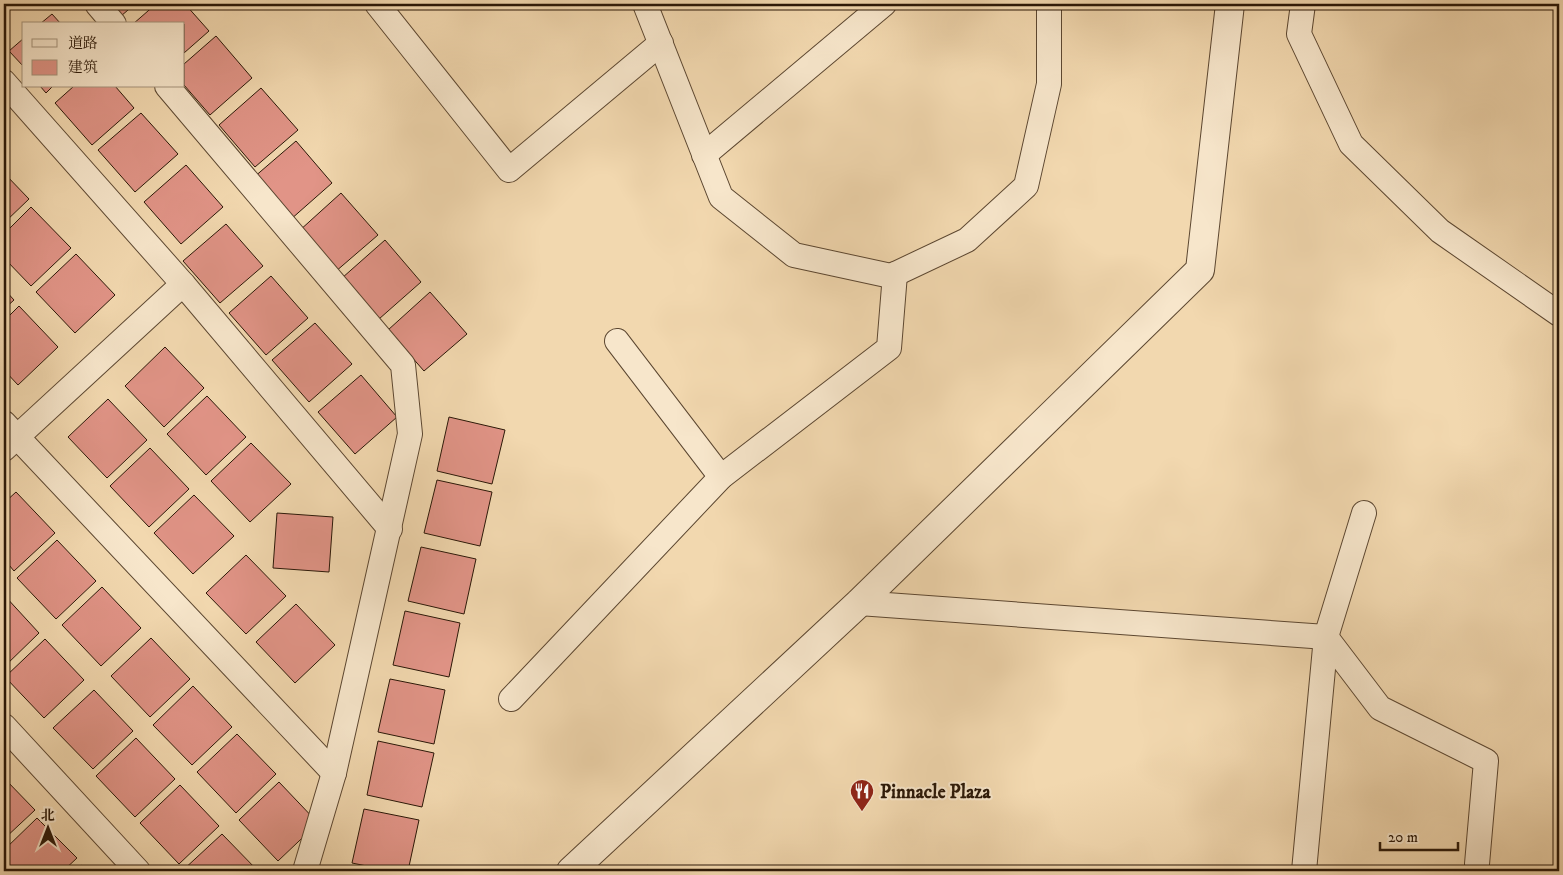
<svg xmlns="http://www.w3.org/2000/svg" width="1563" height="875" font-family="'IM FELL DW Pica','Noto Serif SC',serif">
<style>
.building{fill:#e19487;stroke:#2a1707}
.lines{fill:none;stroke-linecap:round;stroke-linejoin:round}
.minor-casing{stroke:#5c4731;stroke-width:26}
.tertiary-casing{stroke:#5c4731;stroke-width:30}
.minor{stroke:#f7e6cb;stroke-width:24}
.tertiary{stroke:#f7e6cb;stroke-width:28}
.labels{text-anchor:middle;stroke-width:4;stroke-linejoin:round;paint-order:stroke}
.poi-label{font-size:19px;font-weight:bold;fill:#2a1707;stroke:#f7e6cb;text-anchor:start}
</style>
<rect width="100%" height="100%" fill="#f2d8af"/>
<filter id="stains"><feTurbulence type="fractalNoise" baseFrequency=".004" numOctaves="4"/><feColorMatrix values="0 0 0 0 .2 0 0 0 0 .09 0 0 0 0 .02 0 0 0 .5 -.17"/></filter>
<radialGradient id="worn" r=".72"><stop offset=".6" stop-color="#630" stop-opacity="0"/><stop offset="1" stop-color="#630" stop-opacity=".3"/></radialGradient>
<!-- building -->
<g class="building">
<polygon points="110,4 135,4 121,16"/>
<polygon points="156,4 185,4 209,31 184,53 184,24 133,24"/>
<polygon points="52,14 61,24 40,24"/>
<polygon points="216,36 252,78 210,115 184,85 184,64"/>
<polygon points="24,38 24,67 9,51"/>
<polygon points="40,86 53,86 46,93"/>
<polygon points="74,86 115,86 134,108 92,145 55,103"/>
<polygon points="261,88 298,130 255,167 219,125"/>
<polygon points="141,113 178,154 135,192 98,150"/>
<polygon points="296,141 332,183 290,220 253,178"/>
<polygon points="186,165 223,207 181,244 144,202"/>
<polygon points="4,173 29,199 4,223"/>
<polygon points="341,193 378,235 335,272 299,231"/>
<polygon points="31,207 71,248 31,286 4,258 4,234"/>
<polygon points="226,224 263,266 220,303 183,261"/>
<polygon points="385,240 421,282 379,319 342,278"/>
<polygon points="76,254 115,295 75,333 36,292"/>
<polygon points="271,276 308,318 266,355 229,313"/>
<polygon points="4,289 14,300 4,309"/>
<polygon points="430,292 467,334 424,371 388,330"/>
<polygon points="19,306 58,347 18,385 4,370 4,321"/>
<polygon points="315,323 352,364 309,402 272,360"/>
<polygon points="165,347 204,388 164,427 125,386"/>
<polygon points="361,375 397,417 355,454 318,412"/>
<polygon points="207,396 246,437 206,475 167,434"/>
<polygon points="108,399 147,440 107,478 68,437"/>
<polygon points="449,417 505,430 492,484 437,471"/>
<polygon points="251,443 291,484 250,522 211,481"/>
<polygon points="150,448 189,489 149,527 110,486"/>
<polygon points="437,480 492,492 480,546 424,533"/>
<polygon points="16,492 55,533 14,571 4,559 4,503"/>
<polygon points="194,495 234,536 193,574 154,533"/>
<polygon points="277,513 333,517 329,572 273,568"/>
<polygon points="57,540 96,581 56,619 17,578"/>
<polygon points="421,547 476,559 464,614 408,601"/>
<polygon points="246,555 286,596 246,634 206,593"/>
<polygon points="102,587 141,628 101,666 62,625"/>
<polygon points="4,595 39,633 4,667"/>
<polygon points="296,604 335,645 295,683 256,642"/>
<polygon points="405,611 460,623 449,677 393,665"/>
<polygon points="151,638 190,679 150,717 111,676"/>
<polygon points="45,639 84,680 44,718 5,677"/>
<polygon points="390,679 445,690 434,744 378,732"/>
<polygon points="193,686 232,727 192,765 153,725"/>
<polygon points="94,690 133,731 93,769 53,728"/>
<polygon points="237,734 276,774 236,813 197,772"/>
<polygon points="136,738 175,779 135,817 96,776"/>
<polygon points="378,741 434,753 422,807 367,795"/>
<polygon points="4,778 35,810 4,839"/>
<polygon points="279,782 318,823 278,861 239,820"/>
<polygon points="180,785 219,826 179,864 140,823"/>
<polygon points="364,809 419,820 408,871 391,871 352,863"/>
<polygon points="37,818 77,858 63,871 12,871 4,863 4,850"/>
<polygon points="222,834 258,871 182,871"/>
<polygon points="82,865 88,871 75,871"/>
<polygon points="648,865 653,871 641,871"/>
</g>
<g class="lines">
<!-- minor casing -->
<g class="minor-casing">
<g id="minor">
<polyline points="97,4 114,24"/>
<polyline points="377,4 509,170 661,43"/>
<polyline points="645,4 721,197 794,255 891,276 967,240 1026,186 1049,84 1049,4"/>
<polyline points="1303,4 1299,34 1351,144 1440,231 1559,314"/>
<polyline points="4,82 183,284 390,529"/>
<polyline points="167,86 403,365 410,434 334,773 305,871"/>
<polyline points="704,155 884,4"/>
<polyline points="617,341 721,477"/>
<polyline points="4,423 334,773"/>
<polyline points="4,449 183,284"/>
<polyline points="859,603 1326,637 1380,708 1486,761 1477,864"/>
<polyline points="511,699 721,477 889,348 895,274"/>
<polyline points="4,726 138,871"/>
<polyline points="1304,871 1326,637 1364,513"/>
</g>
</g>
<!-- tertiary casing -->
<g class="tertiary-casing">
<polyline id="tertiary" points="571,871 859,603 1200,270 1230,4"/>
</g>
<!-- minor -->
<use href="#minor" class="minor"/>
<!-- tertiary -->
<use href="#tertiary" class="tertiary"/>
</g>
<!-- icons -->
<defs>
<g id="restaurant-pin" transform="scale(1.25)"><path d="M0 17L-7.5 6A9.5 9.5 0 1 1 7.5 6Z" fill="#8f2418" stroke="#f7e6cb"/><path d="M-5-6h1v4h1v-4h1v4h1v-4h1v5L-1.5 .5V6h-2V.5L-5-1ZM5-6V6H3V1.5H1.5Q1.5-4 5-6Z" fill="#fff"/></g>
</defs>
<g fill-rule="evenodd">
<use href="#restaurant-pin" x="862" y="791"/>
</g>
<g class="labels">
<!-- poi labels -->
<g class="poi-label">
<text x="880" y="798">Pinnacle Plaza</text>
</g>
</g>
<!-- margin -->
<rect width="1563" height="875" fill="none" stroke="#f2d8af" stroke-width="20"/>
<rect x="5" y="5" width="1553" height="865" fill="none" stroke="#2a1707" stroke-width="2.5"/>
<rect x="10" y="10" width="1543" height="855" fill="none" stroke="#2a1707"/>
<!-- legend -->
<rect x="22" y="22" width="162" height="65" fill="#f7e6cb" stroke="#a5937d"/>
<rect x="32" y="39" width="25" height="8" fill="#f7e6cb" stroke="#a5937d"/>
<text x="68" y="48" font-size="15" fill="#2a1707">道路</text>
<rect x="32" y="60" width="25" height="15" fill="#e19487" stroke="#a5937d"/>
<text x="68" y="72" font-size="15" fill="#2a1707">建筑</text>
<!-- north arrow -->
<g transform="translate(48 828)" stroke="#f7e6cb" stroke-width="4" paint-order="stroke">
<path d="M0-4L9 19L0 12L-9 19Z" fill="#2a1707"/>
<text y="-8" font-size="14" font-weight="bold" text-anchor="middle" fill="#2a1707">北</text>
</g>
<!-- scale -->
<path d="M1380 842v8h78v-8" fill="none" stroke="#2a1707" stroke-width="2.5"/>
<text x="1388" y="842" font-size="15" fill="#2a1707" stroke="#f7e6cb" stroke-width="4" paint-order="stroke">20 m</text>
<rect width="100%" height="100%" filter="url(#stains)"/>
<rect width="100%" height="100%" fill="url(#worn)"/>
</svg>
